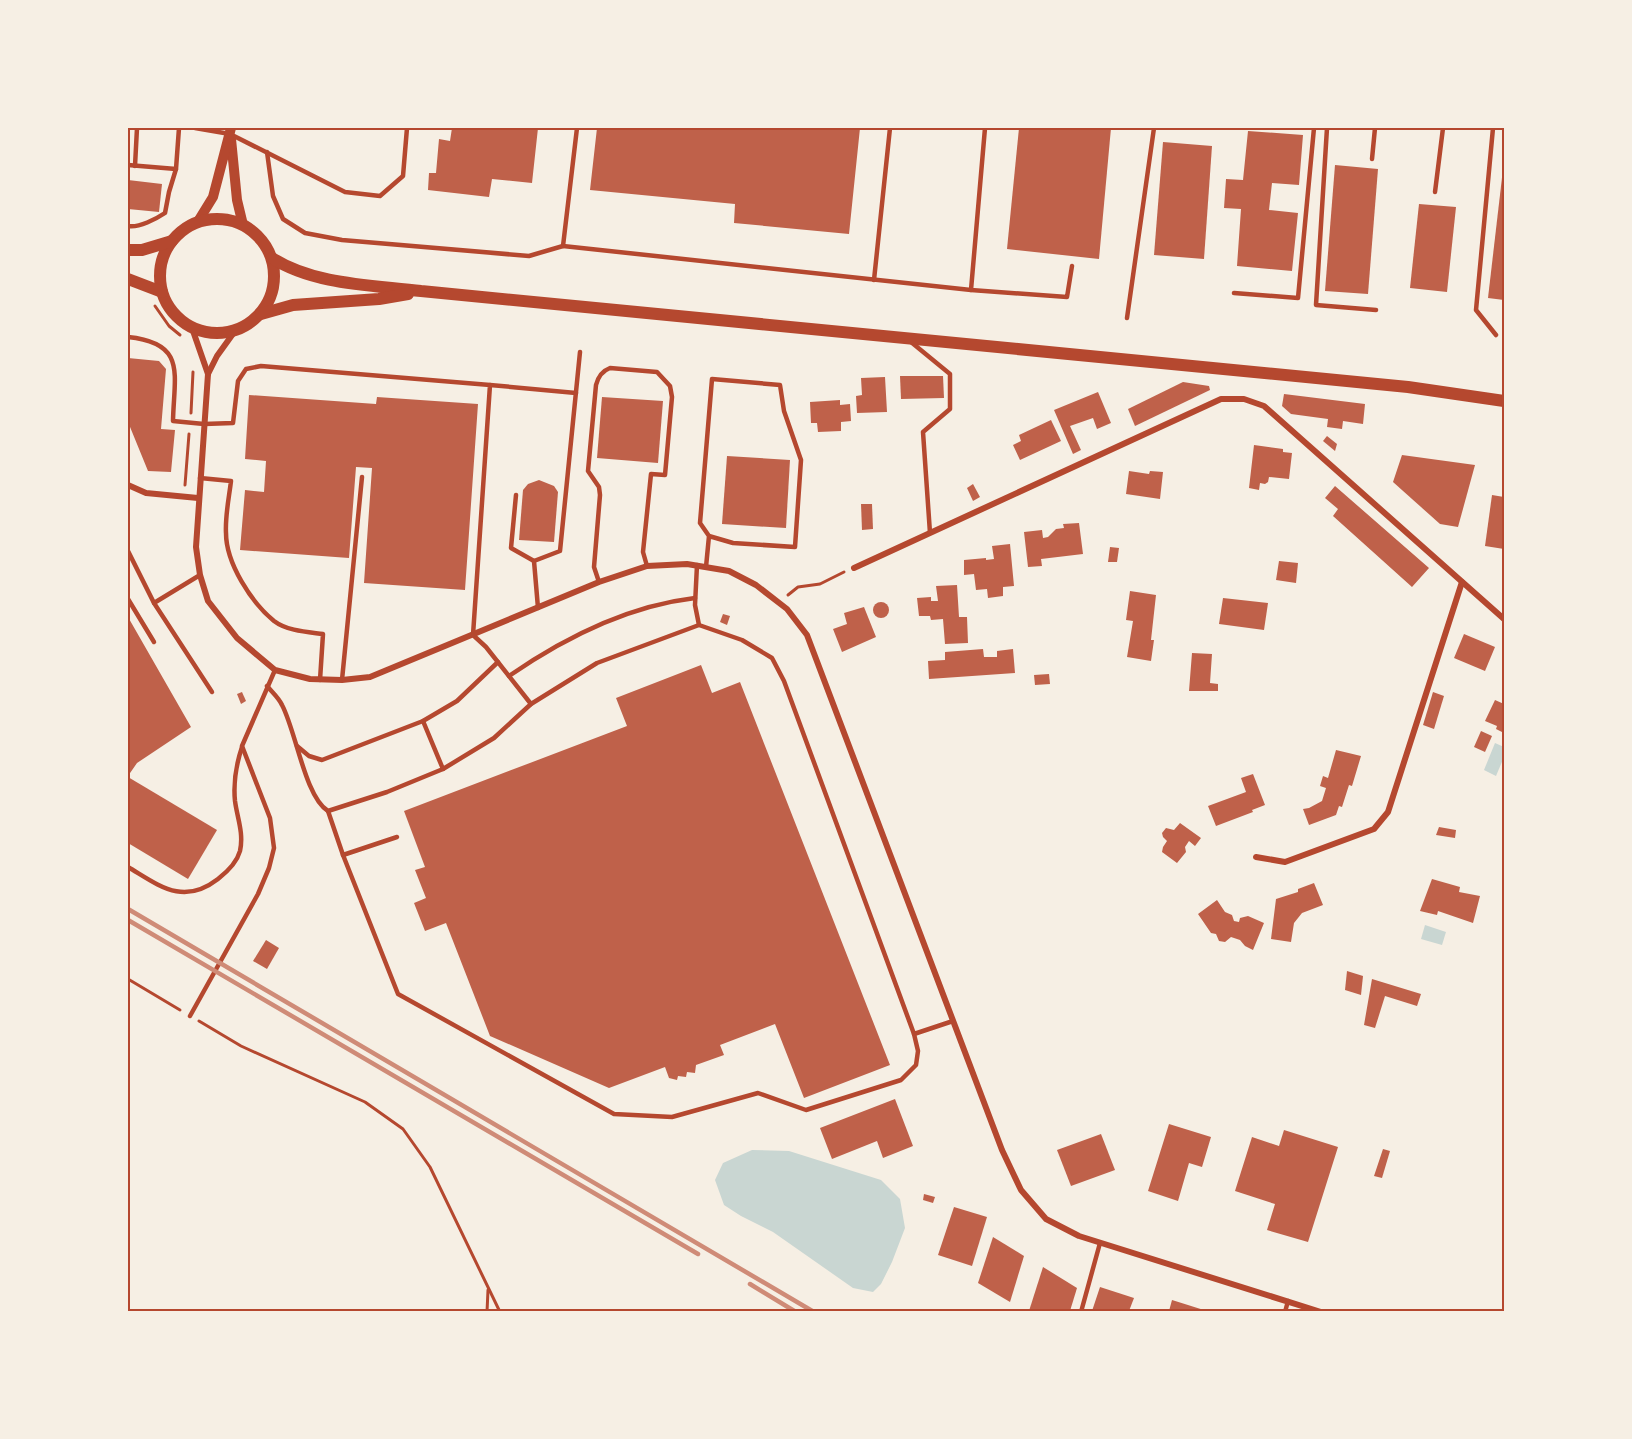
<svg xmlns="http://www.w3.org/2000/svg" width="1632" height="1439" font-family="'Playfair Display',serif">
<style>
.water{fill:#c9d6d2}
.building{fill:#bf614a}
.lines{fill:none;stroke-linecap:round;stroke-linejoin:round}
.path{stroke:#b5482f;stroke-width:3}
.service{stroke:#b5482f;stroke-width:4.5}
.minor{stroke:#b5482f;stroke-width:6}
.tertiary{stroke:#b5482f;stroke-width:10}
.secondary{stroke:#b5482f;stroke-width:12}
.rail{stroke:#cf8b77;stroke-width:4.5}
.neatline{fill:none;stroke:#b5482f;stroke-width:2}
</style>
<rect width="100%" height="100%" fill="#f6efe4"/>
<!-- water -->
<g class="water">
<polygon points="1495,743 1504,747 1504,757 1496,776 1484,770"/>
<polygon points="1425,925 1446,932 1442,945 1421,939"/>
<polygon points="752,1150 789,1151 881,1180 900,1199 905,1228 892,1262 881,1284 873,1292 853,1288 773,1232 741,1216 724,1205 715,1180 723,1163"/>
</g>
<!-- building -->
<g class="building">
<polygon points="452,128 538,128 532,183 492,179 489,197 428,190 429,173 436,173 439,139 450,141"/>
<polygon points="597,128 860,128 849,234 734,223 735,204 590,190"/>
<polygon points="1019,128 1111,128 1099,259 1007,249"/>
<polygon points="1248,131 1303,135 1299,185 1272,183 1269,210 1298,213 1292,271 1237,266 1241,209 1224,208 1226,179 1243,180"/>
<polygon points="1163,142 1212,146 1204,259 1154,255"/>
<polygon points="1335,165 1378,169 1368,294 1325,291"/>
<polygon points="1503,169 1504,169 1504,300 1488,298"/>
<polygon points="128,180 162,184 159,212 128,209"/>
<polygon points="1419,204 1456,207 1447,292 1410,288"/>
<polygon points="128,358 159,361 166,369 161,429 175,430 171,472 148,471 128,422"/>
<polygon points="900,376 943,376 944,398 901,399"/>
<polygon points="885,377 887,412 857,413 856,396 862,395 861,378"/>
<polygon points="1183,382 1209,386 1210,390 1135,426 1128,409"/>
<polygon points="1098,392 1111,423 1097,429 1093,418 1070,426 1081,450 1073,454 1054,410"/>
<polygon points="1284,394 1365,404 1363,424 1343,421 1342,429 1327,427 1328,419 1291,414 1282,406"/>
<polygon points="249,395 376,404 377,397 478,404 465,590 364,583 372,468 356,467 349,558 240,550 245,490 264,492 266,461 245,459"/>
<polygon points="602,397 663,401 658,463 597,458"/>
<polygon points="840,400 840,405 850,404 851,421 841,422 841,431 818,432 817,423 811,423 810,402"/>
<polygon points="1051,420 1061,441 1020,460 1013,445 1021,441 1019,435"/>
<polygon points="1327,436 1337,444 1335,451 1323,441"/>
<polygon points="1254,445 1283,449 1283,452 1292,453 1289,479 1269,477 1268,482 1265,484 1260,483 1259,490 1249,488"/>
<polygon points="1402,455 1475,465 1458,527 1440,524 1393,482"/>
<polygon points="727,456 790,460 786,528 722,524"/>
<polygon points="1129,471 1149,474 1150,471 1163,472 1160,499 1126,494"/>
<polygon points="539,480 554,486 558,492 554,542 519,540 523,490 528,484"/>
<polygon points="973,484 980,497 973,501 967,488"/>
<polygon points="1335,486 1429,568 1412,587 1333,516 1338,509 1325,498"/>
<polygon points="1492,495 1504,497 1504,549 1485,546"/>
<polygon points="861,504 872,504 873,529 862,530"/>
<polygon points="1079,523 1083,554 1041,559 1042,566 1028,567 1024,532 1042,530 1043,538 1048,537 1056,529 1064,528 1063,524"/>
<polygon points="1010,544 1014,586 1003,587 1003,596 988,598 987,589 976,590 974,574 964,575 964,560 986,558 986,560 994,559 992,546"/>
<polygon points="1110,547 1119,548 1117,562 1108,562"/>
<polygon points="1279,561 1298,563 1296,583 1276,580"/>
<polygon points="957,585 959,617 967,617 968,643 945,644 943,619 931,620 930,616 919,616 917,598 931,597 931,601 938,601 936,586"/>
<polygon points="1130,591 1156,595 1151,640 1154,640 1151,661 1127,657 1133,621 1126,620"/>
<polygon points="1223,598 1268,603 1264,630 1219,624"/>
<circle cx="881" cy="610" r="8"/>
<polygon points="864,607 876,637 842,652 833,629 847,624 844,613"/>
<polygon points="723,614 730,616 727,625 720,622"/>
<polygon points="128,617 191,727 137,763 128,776"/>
<polygon points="1464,634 1495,647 1485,671 1454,658"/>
<polygon points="983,649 984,657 997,657 997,651 1013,649 1015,673 929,679 928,661 945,660 945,652"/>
<polygon points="1192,653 1212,654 1210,683 1218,684 1218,691 1189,691"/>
<polygon points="701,665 712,693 740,682 890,1065 804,1098 775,1024 720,1045 724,1055 696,1065 695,1073 687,1072 686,1077 678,1076 677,1080 669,1078 665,1067 609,1088 490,1036 446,923 425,931 414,903 426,898 415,870 425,867 404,811 627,726 616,698"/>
<polygon points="1049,674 1050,684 1035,685 1034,675"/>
<polygon points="242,692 246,701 241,704 237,694"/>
<polygon points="1433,692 1444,696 1434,729 1423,725"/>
<polygon points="1495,700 1504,704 1504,733 1496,729 1497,726 1485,721"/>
<polygon points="1481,731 1492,736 1485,752 1474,747"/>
<polygon points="1336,750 1361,756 1352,786 1349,785 1342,807 1339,806 1336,815 1309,825 1303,809 1309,808 1322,801 1326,788 1320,786 1323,776 1328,778"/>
<polygon points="1253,774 1265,805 1252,810 1253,812 1216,826 1208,806 1246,792 1241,778"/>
<polygon points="128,777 217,830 188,879 128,843"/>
<polygon points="1180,823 1201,838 1195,846 1189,841 1185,847 1186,852 1177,863 1162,852 1163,847 1167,841 1163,837 1162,833 1166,828 1174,830"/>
<polygon points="1439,827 1456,830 1455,838 1436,835"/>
<polygon points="1432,879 1460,887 1459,892 1480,896 1473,923 1438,911 1437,915 1420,911"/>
<polygon points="1314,883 1323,905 1302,913 1294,923 1291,942 1271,939 1276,899 1298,892 1298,889"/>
<polygon points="1217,900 1225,912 1232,915 1234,921 1239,922 1240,918 1248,916 1264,923 1253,950 1245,946 1240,940 1231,937 1225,942 1219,941 1216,934 1211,933 1198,914"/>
<polygon points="266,940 279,948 267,969 253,961"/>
<polygon points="1347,971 1363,976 1361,995 1345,990"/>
<polygon points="1372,979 1421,994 1417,1006 1385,996 1375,1028 1364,1025"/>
<polygon points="895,1099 913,1146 883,1158 877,1141 832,1159 820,1128"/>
<polygon points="1169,1124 1211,1137 1202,1167 1189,1163 1178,1201 1148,1191"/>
<polygon points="1284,1130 1338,1147 1308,1242 1267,1230 1275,1204 1235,1191 1252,1137 1279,1146"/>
<polygon points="1101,1134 1115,1170 1071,1186 1057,1150"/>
<polygon points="1383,1149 1390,1151 1382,1178 1374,1176"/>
<polygon points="924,1194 935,1197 933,1203 923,1200"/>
<polygon points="954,1207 987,1217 972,1266 938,1255"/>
<polygon points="993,1237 1024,1256 1010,1302 978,1283"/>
<polygon points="1043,1267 1077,1288 1070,1311 1029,1311"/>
<polygon points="1100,1287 1134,1298 1129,1311 1092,1311"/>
<polygon points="1172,1300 1207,1311 1169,1311"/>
</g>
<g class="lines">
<!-- path -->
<g class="path">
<polyline points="155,306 169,326 180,335"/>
<polyline points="191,413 193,372"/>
<polyline points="185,485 189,434"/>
<polyline points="788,595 798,587 820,584 844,572"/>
<polyline points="128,979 180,1010"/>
<polyline points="199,1021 241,1046 365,1102 403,1129 430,1167 500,1312"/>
<polyline points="487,1312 488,1290"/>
</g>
<!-- service -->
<g class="service">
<polyline points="195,128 230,134 345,192 380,196 403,176 407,128"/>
<polyline points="577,128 563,246 971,290 1067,297 1072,266"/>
<polyline points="1327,128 1316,305 1376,310"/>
<polyline points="1493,128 1476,310 1496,335"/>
<polyline points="267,152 273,196 283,219 305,233 342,240 529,256 563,246"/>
<polyline points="1372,159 1375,128"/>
<polyline points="128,165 176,169"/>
<polyline points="135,166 137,128"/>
<polyline points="1435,192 1443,128"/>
<path d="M128,226C139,228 156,219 165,213L169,192L176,169L179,128"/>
<polyline points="874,280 890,128"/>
<polyline points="971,290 985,128"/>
<polyline points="1234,293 1298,298 1314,128"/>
<polyline points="1127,318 1154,128"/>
<path d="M128,337C187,343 174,374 173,421L204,424L233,423L238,381L246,369L261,366L490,385L473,635L486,647L531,704"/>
<polyline points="911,342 950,374 950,409 923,432 930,533"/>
<polyline points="490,385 576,393"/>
<path d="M200,478L231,481C229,498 225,516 226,533C226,563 251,602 274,621C287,631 308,632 323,634L320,680"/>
<polyline points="516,495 511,548 534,561"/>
<polyline points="128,551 154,603"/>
<polyline points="697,565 695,605 699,625 742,640 772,658 784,681 914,1034 953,1021"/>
<polyline points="706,567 709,536 700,523 712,379 780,385 784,411 801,460 795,547 733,543 709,536"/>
<polyline points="200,575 154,603 212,692"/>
<path d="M599,582L594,567L600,495L599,487L588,471L596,385C598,377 602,371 610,368L657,372L670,386L672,397L665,475L651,474L643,552L647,566"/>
<polyline points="128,599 154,642"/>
<polyline points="538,608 534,561 560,551 580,352"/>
<path d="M509,676C564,638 627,606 695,598"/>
<polyline points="342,680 362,477"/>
<path d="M267,686C272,692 279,698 282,705C296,731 305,797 328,811L387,792L443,769L494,738L531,704L597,663L699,625"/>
<polyline points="423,721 443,769"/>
<polyline points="297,746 309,756 322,760 423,721 457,701 498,662"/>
<polyline points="328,811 343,855 397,837"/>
<polyline points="343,855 398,994 614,1114 672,1117 758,1093 806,1110 901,1080 916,1065 918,1051 914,1034"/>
<path d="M128,867C160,886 183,906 218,879C227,872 237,862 240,851C244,833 237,817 235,801C233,781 236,765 242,747"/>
<polyline points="190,1016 258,894 269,868 274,848 270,818 242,746 275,670"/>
<polyline points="1081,1312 1100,1243"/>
<polyline points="1285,1312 1288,1301"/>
</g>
<!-- minor -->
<g class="minor">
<polyline points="192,328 208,374"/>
<polyline points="235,331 217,356 208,374 196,547 200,575 208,601 237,638 275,670 310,679 342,680 370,677 599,582 647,566 687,564 729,571 756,585 787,609 807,635 1002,1150 1021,1190 1046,1219 1079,1236 1321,1312"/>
<polyline points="128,485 146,493 198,498"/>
<polyline points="854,568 1221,399 1244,399 1264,406 1504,619"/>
<polyline points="1256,857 1285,862 1374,829 1388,812 1462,582"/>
</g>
<!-- tertiary -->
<g class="tertiary">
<polyline points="231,139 237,200 243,225"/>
<polyline points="197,223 213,197 231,128"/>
</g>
<!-- secondary -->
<g class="secondary">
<circle cx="217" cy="276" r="57"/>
<polyline points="128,250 142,250 172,241"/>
<path d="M272,258C314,285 372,285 421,291L1408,387L1504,401"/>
<polyline points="128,279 162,292"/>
<polyline points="261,314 293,305 379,299 408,294"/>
</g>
<!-- rail -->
<g class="rail">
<polyline points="128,909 814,1312"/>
<polyline points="128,920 698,1254"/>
<polyline points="750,1284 796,1312"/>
</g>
</g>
<!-- border -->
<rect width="1632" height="1439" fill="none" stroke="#f6efe4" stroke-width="258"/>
<rect x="129" y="129" width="1374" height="1181" class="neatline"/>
</svg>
